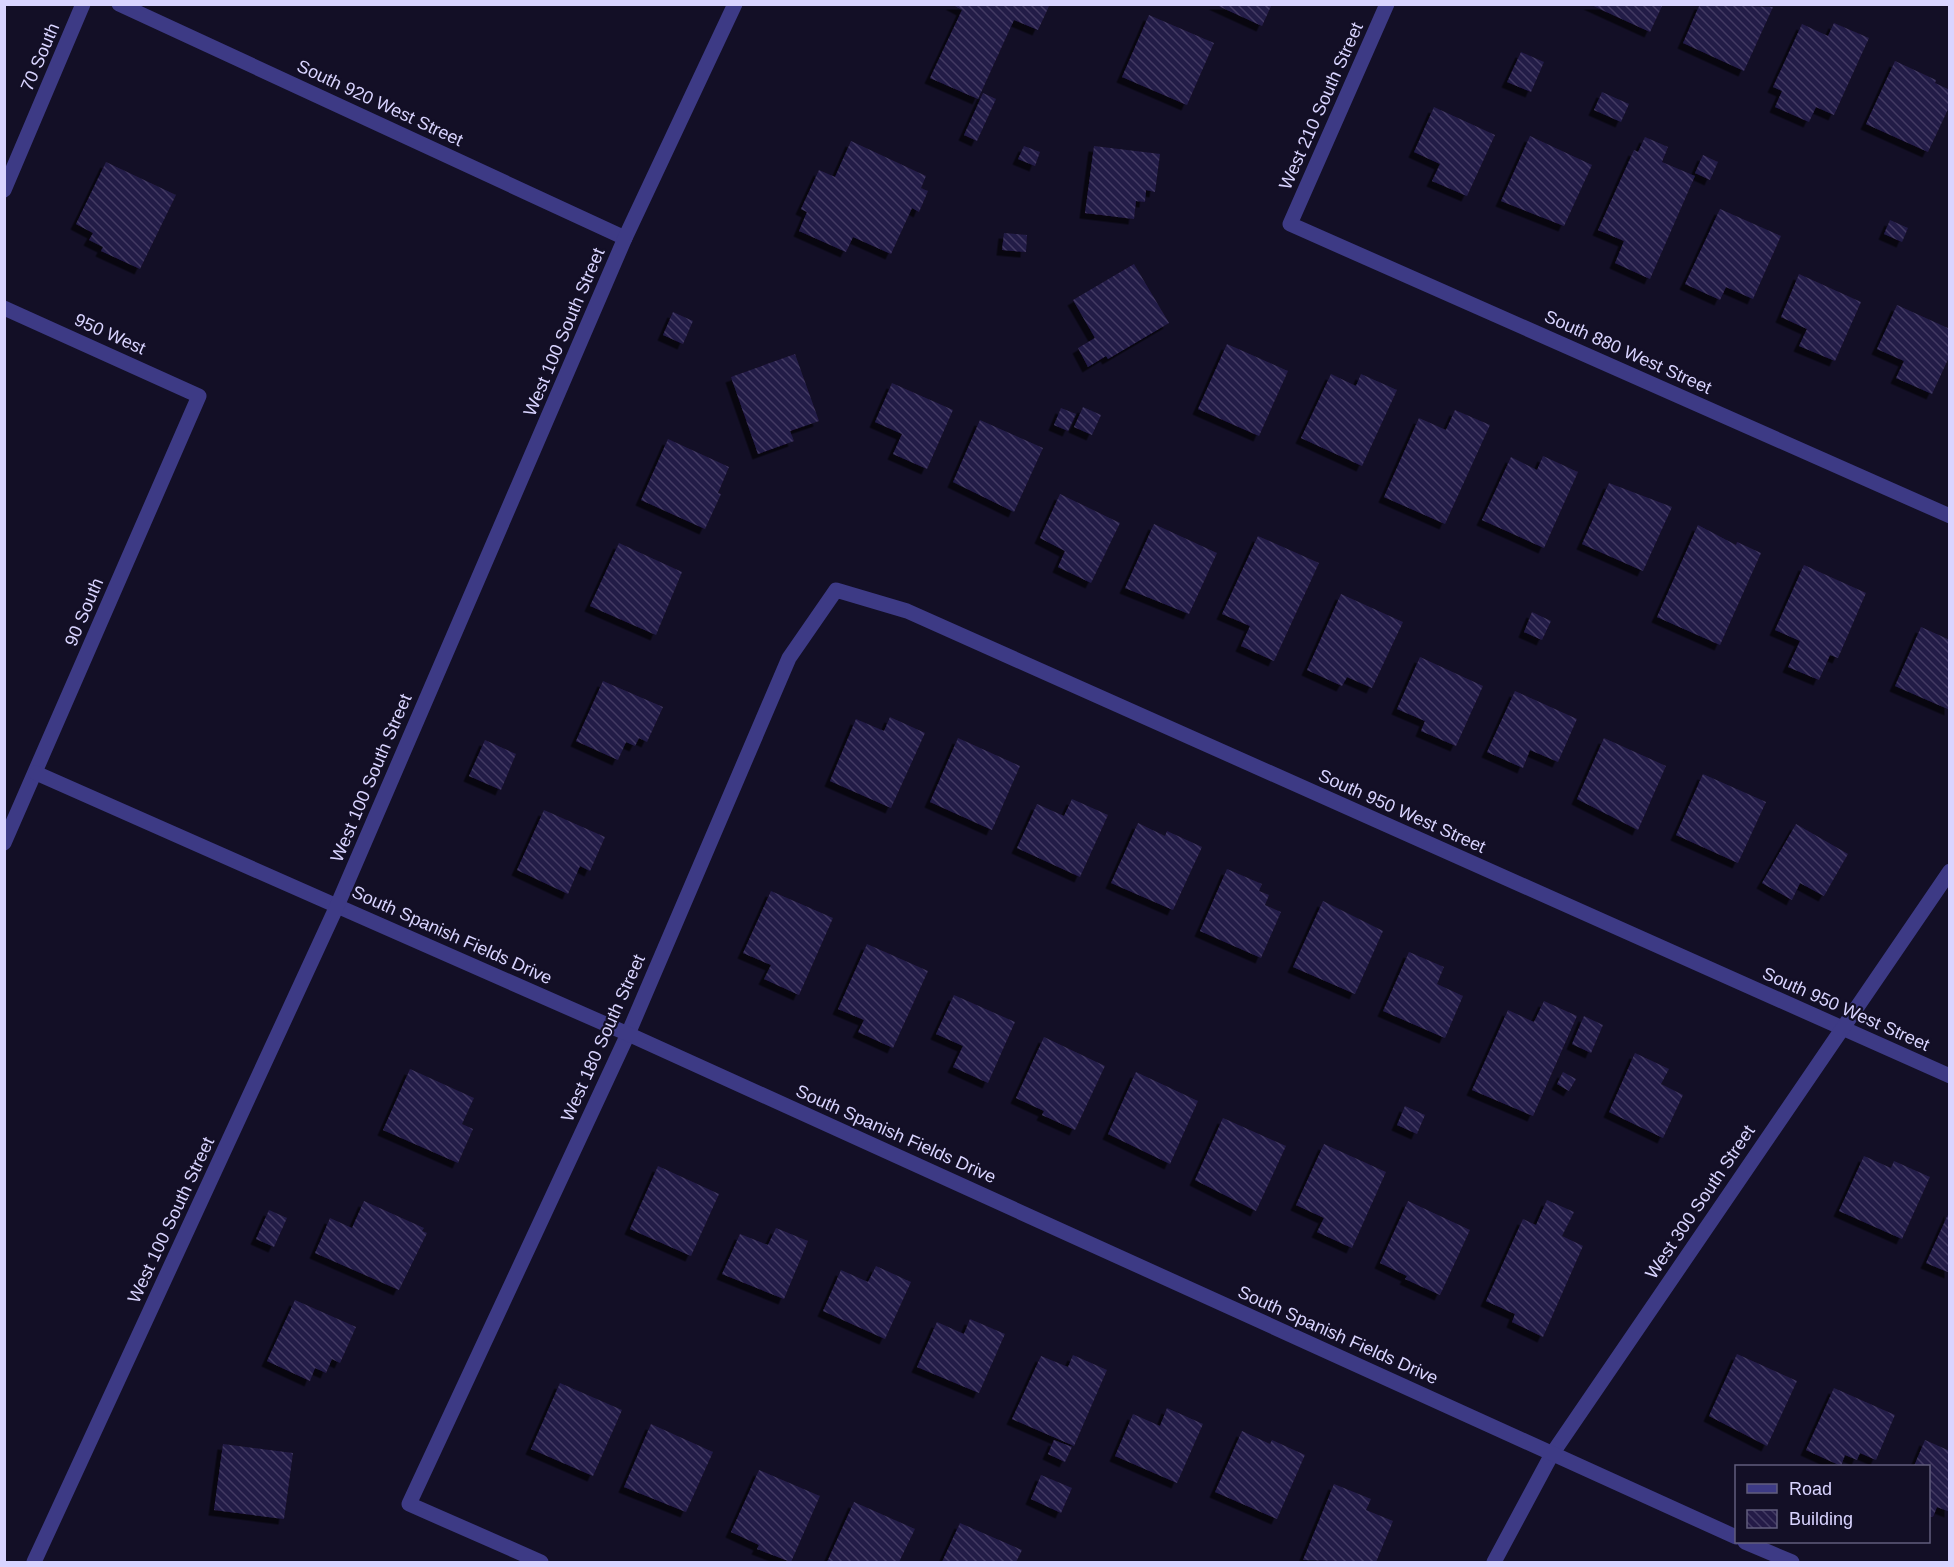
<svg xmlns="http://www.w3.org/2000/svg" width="1954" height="1567" font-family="Helvetica,sans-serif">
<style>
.building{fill:url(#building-back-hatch);filter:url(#shadow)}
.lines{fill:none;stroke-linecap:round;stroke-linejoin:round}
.minor{stroke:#3d3a85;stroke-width:15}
.tertiary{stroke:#3d3a85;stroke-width:15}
.labels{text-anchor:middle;stroke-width:4.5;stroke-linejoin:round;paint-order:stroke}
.street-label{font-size:18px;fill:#d9d4ff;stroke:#130f26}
</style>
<defs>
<pattern id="building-back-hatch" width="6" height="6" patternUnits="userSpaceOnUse" patternTransform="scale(1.5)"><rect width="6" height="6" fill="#241b47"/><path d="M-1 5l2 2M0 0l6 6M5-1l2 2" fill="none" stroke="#433b63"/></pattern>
<filter id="shadow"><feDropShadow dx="-5.5" dy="5.5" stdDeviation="0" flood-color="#0009"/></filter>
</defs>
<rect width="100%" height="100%" fill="#130f26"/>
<!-- building -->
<g class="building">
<polygon points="951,4 1050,4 1038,30 1014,20 978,99 930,78 962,10"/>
<polygon points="1214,4 1272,4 1262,26"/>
<polygon points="1589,4 1663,4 1650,32"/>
<polygon points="1700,4 1773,7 1744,71 1683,43"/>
<polygon points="1149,15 1214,43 1187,105 1122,77"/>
<polygon points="1834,23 1869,38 1834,115 1816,107 1809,122 1775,107 1782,91 1773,87 1802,24 1828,36"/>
<polygon points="1521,52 1544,62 1531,92 1507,82"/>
<polygon points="1895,61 1936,80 1935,83 1950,90 1950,105 1928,152 1866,124"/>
<polygon points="1602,92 1629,104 1621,122 1594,110"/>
<polygon points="983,93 996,99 977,141 964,135"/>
<polygon points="1434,107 1495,135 1467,196 1432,181 1440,164 1414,152"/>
<polygon points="1530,136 1592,165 1564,226 1501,201"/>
<polygon points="1645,137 1668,147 1662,162 1695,176 1650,279 1615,263 1624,241 1598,230 1634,150 1638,152"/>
<polygon points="851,141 926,176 921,188 928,191 919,212 912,208 891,254 853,237 846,252 799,231 807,212 801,209 819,170 835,177"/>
<polygon points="1024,146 1040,152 1035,166 1018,159"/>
<polygon points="1094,146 1160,154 1155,192 1146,190 1145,202 1136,201 1134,219 1085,213"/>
<polygon points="1703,155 1718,162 1710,180 1695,173"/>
<polygon points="106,162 176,195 140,269 101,251 103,247 89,240 93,233 76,224"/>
<polygon points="1720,209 1781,236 1753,299 1726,287 1720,300 1685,284"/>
<polygon points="1890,220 1908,228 1902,242 1884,234"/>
<polygon points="1004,233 1027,235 1026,252 1002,250"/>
<polygon points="1134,264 1169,323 1108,359 1106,356 1088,367 1078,348 1095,338 1073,300"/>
<polygon points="1799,274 1861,302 1835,361 1799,346 1807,329 1781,317"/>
<polygon points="1897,305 1950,329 1950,355 1932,394 1896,378 1904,361 1877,349"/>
<polygon points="673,312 693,321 683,344 663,335"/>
<polygon points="1227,344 1288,371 1259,436 1198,409"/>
<polygon points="795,354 819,421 790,431 794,441 758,454 731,377"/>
<polygon points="1331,374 1356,386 1361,374 1397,390 1362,466 1301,438"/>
<polygon points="892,383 953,410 927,469 893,454 902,434 875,422"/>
<polygon points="1083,407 1101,415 1092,435 1074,427"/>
<polygon points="1061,408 1076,414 1068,431 1054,425"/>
<polygon points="1455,410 1490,425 1445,524 1384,497 1419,418 1446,430"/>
<polygon points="980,420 1043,448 1014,512 953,482"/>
<polygon points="668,439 729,467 718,493 721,494 705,529 641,500"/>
<polygon points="1543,456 1578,472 1544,548 1482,520 1511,457 1537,470"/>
<polygon points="1609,483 1672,507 1643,571 1582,544"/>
<polygon points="1060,494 1120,523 1091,583 1058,567 1065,551 1040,538"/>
<polygon points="1154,524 1217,553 1189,614 1125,588"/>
<polygon points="1698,525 1736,545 1737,542 1761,553 1720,645 1657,617"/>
<polygon points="1258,536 1319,563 1274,661 1241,646 1250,626 1222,614"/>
<polygon points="619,543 682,572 656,635 590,606"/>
<polygon points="1804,565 1866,593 1838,658 1830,655 1819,680 1788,667 1800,641 1775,630"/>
<polygon points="1341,594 1403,622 1372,688 1347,677 1342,686 1307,670"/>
<polygon points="1532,612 1551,621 1542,640 1524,632"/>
<polygon points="1921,627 1950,640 1950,710 1895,686"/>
<polygon points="1420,657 1483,686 1456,746 1421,731 1425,721 1397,709"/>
<polygon points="603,681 663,707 647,742 639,738 635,746 626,742 618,760 576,741"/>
<polygon points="1515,691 1577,719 1558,762 1530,750 1523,768 1487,752"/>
<polygon points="890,717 925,733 891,808 830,781 856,719 884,731"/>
<polygon points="958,738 1020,766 992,830 930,802"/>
<polygon points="1604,738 1666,766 1638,830 1577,799"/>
<polygon points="485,740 516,754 501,790 469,776"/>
<polygon points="1703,774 1766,802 1738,863 1676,835"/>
<polygon points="1072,799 1108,815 1080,877 1017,848 1037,804 1064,816"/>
<polygon points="544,810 605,837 590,871 580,866 568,894 517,870"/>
<polygon points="1138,823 1165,836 1167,831 1202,847 1173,910 1111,883"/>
<polygon points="1796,824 1848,854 1824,896 1800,883 1792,900 1762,883"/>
<polygon points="1227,869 1262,884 1259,891 1269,895 1265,905 1281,912 1261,958 1200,931"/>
<polygon points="771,891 833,918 799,995 764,979 771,965 743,953"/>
<polygon points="1323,901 1383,931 1355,994 1293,967"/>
<polygon points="867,944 928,971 893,1048 858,1032 864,1020 838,1009"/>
<polygon points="1409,952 1444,967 1437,984 1463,996 1445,1038 1383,1011"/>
<polygon points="954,995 1015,1022 988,1083 953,1067 963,1046 936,1034"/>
<polygon points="1544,1001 1577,1016 1533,1116 1472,1090 1508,1010 1534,1022"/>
<polygon points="1584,1016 1603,1025 1591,1053 1572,1044"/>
<polygon points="1044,1037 1105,1066 1075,1130 1042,1115 1044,1111 1016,1098"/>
<polygon points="1635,1053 1669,1069 1661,1084 1683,1095 1663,1138 1609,1112"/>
<polygon points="410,1069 474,1098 462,1124 473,1129 458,1163 383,1130"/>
<polygon points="1136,1072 1198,1101 1170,1164 1108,1134"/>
<polygon points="1563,1072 1576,1079 1569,1091 1557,1084"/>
<polygon points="1405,1106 1425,1115 1417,1134 1397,1125"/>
<polygon points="1223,1118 1286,1146 1256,1211 1195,1180"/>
<polygon points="1324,1144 1386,1172 1352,1248 1317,1232 1324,1218 1296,1205"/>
<polygon points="1864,1156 1891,1168 1894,1161 1930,1177 1902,1239 1839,1211"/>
<polygon points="658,1166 719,1194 691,1256 630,1229"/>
<polygon points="1547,1200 1574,1212 1562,1236 1583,1246 1543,1337 1512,1322 1515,1314 1486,1301 1523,1219 1536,1225"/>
<polygon points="364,1201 424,1228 422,1231 427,1233 399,1290 315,1253 330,1218 352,1228"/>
<polygon points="1408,1201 1470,1230 1440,1295 1405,1279 1407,1276 1380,1263"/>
<polygon points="269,1210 287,1218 274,1247 256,1239"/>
<polygon points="1950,1210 1950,1273 1926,1263"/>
<polygon points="776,1228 808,1241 784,1299 722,1274 740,1234 768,1245"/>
<polygon points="876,1266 911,1282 885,1339 823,1311 841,1270 868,1282"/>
<polygon points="295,1300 356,1327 340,1363 332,1359 326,1373 315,1368 310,1381 267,1361"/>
<polygon points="970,1319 1005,1334 979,1393 917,1367 937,1322 964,1334"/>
<polygon points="1737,1354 1797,1381 1767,1446 1709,1416"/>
<polygon points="1073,1355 1107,1370 1074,1446 1012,1419 1041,1356 1068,1367"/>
<polygon points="560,1383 622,1410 593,1476 531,1449"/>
<polygon points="1834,1388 1895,1415 1876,1460 1860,1453 1857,1460 1845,1455 1841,1466 1806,1450"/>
<polygon points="1167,1408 1203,1424 1177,1483 1115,1456 1133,1414 1160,1426"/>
<polygon points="651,1424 713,1452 686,1512 624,1487"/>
<polygon points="1242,1431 1270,1444 1272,1440 1305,1455 1277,1519 1215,1492"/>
<polygon points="1054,1440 1072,1447 1065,1462 1048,1454"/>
<polygon points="1925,1440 1950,1451 1950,1512 1937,1507 1933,1517 1928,1516 1928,1466 1914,1466"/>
<polygon points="223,1444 293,1453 284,1519 214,1510"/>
<polygon points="759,1470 820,1496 791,1562 757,1549 759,1545 731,1532"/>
<polygon points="1041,1475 1072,1488 1061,1513 1031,1499"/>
<polygon points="1334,1484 1371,1499 1366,1510 1393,1521 1376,1562 1303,1560"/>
<polygon points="854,1502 915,1529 899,1562 827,1562"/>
<polygon points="960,1523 1022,1550 1016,1562 942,1562"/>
</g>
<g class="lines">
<!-- minor -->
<g class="minor">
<polyline points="119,4 625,238"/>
<polyline points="1387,4 1290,224 1950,516"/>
<polyline points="4,190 83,4"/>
<polyline points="4,308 199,396 4,843"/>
<polyline points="36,773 337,906"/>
<polyline points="541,1562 409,1504 628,1034 789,658 836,590 907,611 1950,1076"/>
<polyline points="1494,1562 1552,1454 1950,871"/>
</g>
<!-- tertiary -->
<g class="tertiary">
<polyline points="337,906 628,1034 1736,1537"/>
<polyline points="1745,1542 1792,1562"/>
<polyline points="34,1562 337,906 625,238 735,4"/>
</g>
</g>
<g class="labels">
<!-- street labels -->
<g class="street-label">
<text transform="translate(40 57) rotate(-67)" y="6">70 South</text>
<text transform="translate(380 103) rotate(25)" y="6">South 920 West Street</text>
<text transform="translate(1321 106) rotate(-66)" y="6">West 210 South Street</text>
<text transform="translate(564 332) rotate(-67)" y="6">West 100 South Street</text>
<text transform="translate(110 334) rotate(24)" y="6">950 West</text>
<text transform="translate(1628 352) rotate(24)" y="6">South 880 West Street</text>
<text transform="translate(84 612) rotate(-67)" y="6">90 South</text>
<text transform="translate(371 778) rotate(-67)" y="6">West 100 South Street</text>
<text transform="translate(1402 811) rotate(24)" y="6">South 950 West Street</text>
<text transform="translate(452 935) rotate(24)" y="6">South Spanish Fields Drive</text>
<text transform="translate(1846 1009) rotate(24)" y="6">South 950 West Street</text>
<text transform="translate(603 1038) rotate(-66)" y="6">West 180 South Street</text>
<text transform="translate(896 1134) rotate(24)" y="6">South Spanish Fields Drive</text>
<text transform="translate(1700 1202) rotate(-56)" y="6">West 300 South Street</text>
<text transform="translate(171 1220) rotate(-65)" y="6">West 100 South Street</text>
<text transform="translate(1338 1335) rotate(24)" y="6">South Spanish Fields Drive</text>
</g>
</g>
<!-- border -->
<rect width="1954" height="1567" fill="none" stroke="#d9d4ff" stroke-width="12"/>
<!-- legend -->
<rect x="1735" y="1465" width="195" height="78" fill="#130f26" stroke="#625e7d" stroke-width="1.5"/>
<rect x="1747" y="1484" width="30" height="9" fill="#3d3a85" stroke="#625e7d" stroke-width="1.5"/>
<text x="1789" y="1495" font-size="18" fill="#d9d4ff">Road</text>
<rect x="1747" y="1510" width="30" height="18" fill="url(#building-back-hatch)" stroke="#625e7d" stroke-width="1.5"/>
<text x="1789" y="1525" font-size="18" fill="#d9d4ff">Building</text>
</svg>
